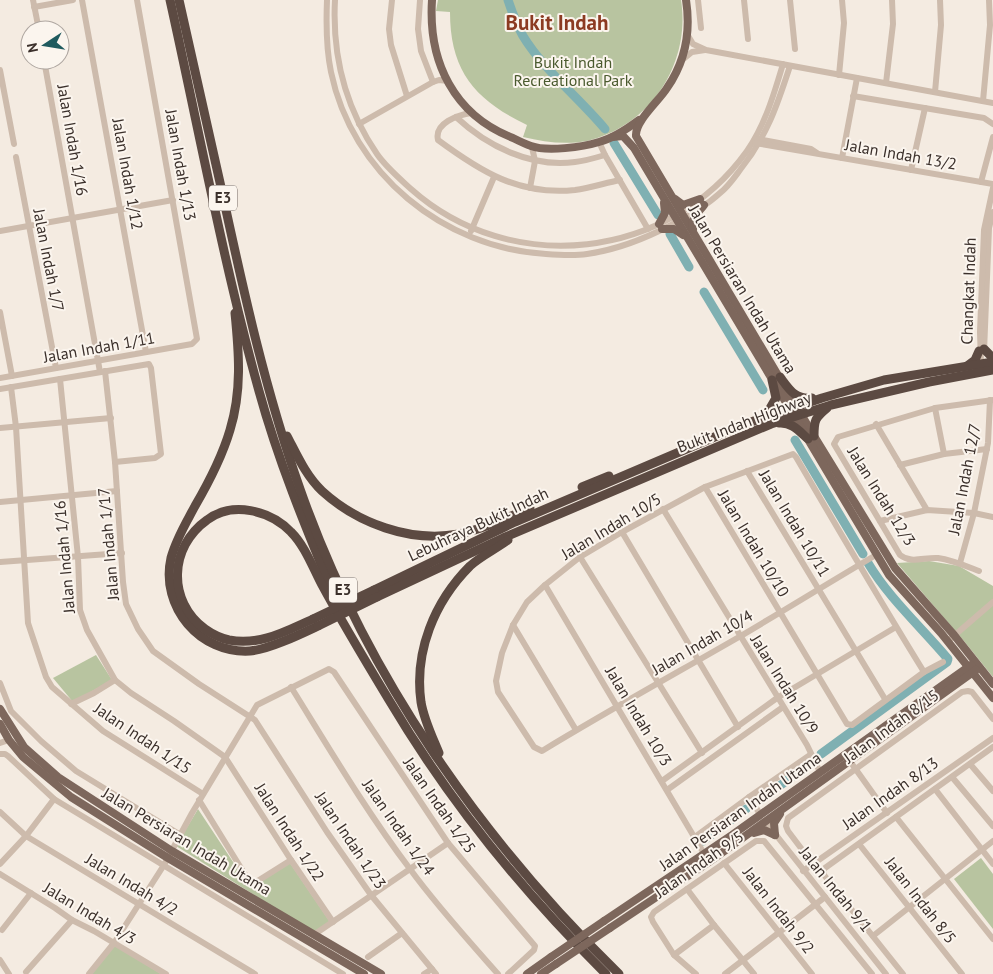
<svg xmlns="http://www.w3.org/2000/svg" width="993" height="974" font-family="'PT Sans',sans-serif">
<style>
.green{fill:#b8c4a0}
.lines{fill:none;stroke-linecap:round;stroke-linejoin:round}
.river{stroke:#7fb0b2;stroke-width:9}
.minor{stroke:#cdbbac;stroke-width:6}
.major{stroke:#7d675c;stroke-width:8}
.highway{stroke:#5c4a42;stroke-width:9}
.major-bridge{stroke:#7d675c;stroke-width:8}
.highway-bridge{stroke:#5c4a42;stroke-width:9}
.labels{text-anchor:middle;stroke-width:4;stroke-linejoin:round;paint-order:stroke}
.shield{fill:#fbf5ee;stroke:#756b66;stroke-width:1}
.shield-label{font-size:15px;font-weight:bold;fill:#3b302b}
.park-label{font-size:16px;fill:#4a5a2e;stroke:#fbf5ee}
.street-label{font-size:16px;fill:#3b302b;stroke:#fbf5ee}
.district-label{font-size:21px;font-weight:bold;fill:#8c3b22;stroke:#fbf5ee}
</style>
<rect width="100%" height="100%" fill="#f4ebe1"/>
<!-- green -->
<g class="green">
<path d="M438,0H681C691,63 651,126 587,141C565,145 544,142 523,137L527,125C475,100 450,71 450,12L436,11Z"/>
<polygon points="929,561 959,566 993,586 993,677 964,641 897,563"/>
<polygon points="96,655 112,680 73,702 53,678"/>
<polygon points="198,809 245,880 249,884 290,863 330,922 315,933 176,846"/>
<polygon points="981,858 993,874 993,929 954,879"/>
<polygon points="115,945 161,974 91,974"/>
</g>
<g class="lines">
<!-- river -->
<g class="river">
<path d="M508,0C512,12 517,25 523,36C542,68 581,100 605,129"/>
<polyline points="614,143 658,215"/>
<polyline points="670,234 689,267"/>
<polyline points="704,292 763,390"/>
<polyline points="795,440 863,554"/>
<path d="M821,754L947,662L948,659C922,628 888,597 868,563"/>
<polyline points="762,799 805,767"/>
<polyline points="703,841 746,809"/>
</g>
<!-- minor -->
<g class="minor">
<polyline points="33,0 39,30"/>
<polyline points="82,0 146,352"/>
<path d="M327,0C326,24 326,48 331,72C352,173 443,248 546,254C559,255 574,256 587,254C615,250 644,239 669,226C687,216 705,207 720,193C728,187 734,178 740,170C767,136 777,106 790,66"/>
<path d="M335,0C332,56 345,107 377,154C386,167 399,178 411,189C511,278 669,260 747,151C765,125 774,94 783,64"/>
<polyline points="392,0 389,29 391,45 407,96"/>
<polyline points="420,0 418,29 421,51 433,82"/>
<polyline points="698,0 701,28"/>
<polyline points="744,0 748,39"/>
<polyline points="790,0 795,49"/>
<polyline points="34,7 73,0"/>
<polyline points="687,34 693,44 706,50 993,103"/>
<polyline points="44,60 100,372"/>
<polyline points="681,61 692,52 705,50"/>
<polyline points="0,70 14,144"/>
<polyline points="839,75 844,23 842,0"/>
<polyline points="886,83 893,24 892,0"/>
<polyline points="935,92 941,25 940,0"/>
<polyline points="853,96 984,118 993,124"/>
<polyline points="983,101 990,25 989,0"/>
<path d="M471,113C458,115 434,123 438,140C480,171 519,196 575,190C590,188 605,183 620,180"/>
<path d="M456,117C487,146 531,168 575,162C585,161 595,158 605,155"/>
<polyline points="359,124 433,82 439,80 448,81"/>
<polyline points="758,139 811,149 817,153"/>
<polyline points="599,142 605,155 648,229"/>
<polyline points="755,143 993,184"/>
<polyline points="16,157 56,368"/>
<polyline points="842,158 857,78"/>
<polyline points="911,170 925,108"/>
<polyline points="981,182 993,137"/>
<polyline points="530,188 535,161 532,147"/>
<polyline points="0,231 173,200"/>
<polyline points="471,231 494,177"/>
<polyline points="0,312 12,376"/>
<polyline points="984,352 989,228 993,212"/>
<polyline points="981,363 980,332 984,230 993,188"/>
<polyline points="105,371 115,462 123,582 126,604 138,629 153,651 199,684 255,720 327,832 371,895 436,974"/>
<polyline points="0,378 192,344 197,339 137,0"/>
<polyline points="60,379 78,557 80,610 87,630 115,680 131,693 174,721 225,757 291,860 333,922"/>
<polyline points="11,387 16,427 28,623 46,677 52,687 103,731 203,794"/>
<polyline points="0,389 149,364 151,368 161,454 155,458 115,462"/>
<polyline points="935,408 944,454"/>
<polyline points="876,424 927,510"/>
<polyline points="0,428 111,418"/>
<polyline points="900,465 944,454 987,449"/>
<polyline points="747,471 885,699"/>
<polyline points="705,487 847,724 852,725 924,672 943,662"/>
<polyline points="0,502 117,491"/>
<polyline points="663,509 807,745 820,772"/>
<polyline points="880,521 927,510 974,513 993,517"/>
<polyline points="622,532 738,727"/>
<path d="M876,555C830,582 785,610 739,637C673,675 606,712 542,751L534,747L498,692L496,681L502,653L513,625L527,602L545,585L580,557L622,532L705,487L793,454L796,457C838,529 880,601 924,672"/>
<polyline points="580,557 702,753"/>
<polyline points="0,562 122,553"/>
<polyline points="960,563 974,513 988,443 990,400"/>
<path d="M979,571C966,566 952,560 938,558C924,557 911,564 900,555L834,444L838,437L935,408L993,400"/>
<polyline points="545,585 709,862"/>
<polyline points="513,625 576,730"/>
<polyline points="948,641 993,602"/>
<polyline points="0,683 11,711 41,741 76,771 179,834"/>
<path d="M291,687C329,748 366,811 410,869C437,906 468,940 498,974"/>
<polyline points="71,704 94,693 115,680"/>
<polyline points="0,743 9,740"/>
<polyline points="0,754 5,754 8,756 54,799 343,974"/>
<polyline points="847,757 887,813"/>
<polyline points="970,764 993,791"/>
<polyline points="952,777 993,826"/>
<polyline points="662,781 777,698 896,627"/>
<polyline points="935,789 993,864"/>
<polyline points="667,790 783,707"/>
<polyline points="749,797 760,814"/>
<polyline points="199,800 249,881 256,882 291,860"/>
<polyline points="0,812 26,836 255,974"/>
<polyline points="896,817 993,939"/>
<polyline points="765,821 886,974"/>
<polyline points="695,837 752,795 810,755"/>
<polyline points="859,844 962,974"/>
<polyline points="724,863 812,974"/>
<polyline points="0,864 26,836 54,799"/>
<polyline points="813,864 788,831 786,826 788,818 962,692 968,691 972,692 993,719"/>
<polyline points="803,871 993,738"/>
<polyline points="0,874 55,908 72,920 94,931 166,974"/>
<polyline points="687,889 714,925 754,974"/>
<polyline points="2,930 31,893"/>
<polyline points="315,934 448,843"/>
<polyline points="873,936 993,841"/>
<polyline points="674,955 714,925"/>
<polyline points="368,957 402,933"/>
<polyline points="0,960 9,974"/>
<polyline points="26,972 72,920"/>
<polyline points="89,974 114,943 164,865 192,813 257,705 329,669 334,672 448,843 535,946 534,950 508,974"/>
<polyline points="424,974 432,969"/>
<polyline points="696,974 674,955 653,922 651,917 654,912 756,841 764,841 872,974"/>
<polyline points="725,974 825,897"/>
<polyline points="903,974 824,875 823,871 825,868 993,747"/>
</g>
<!-- major -->
<g class="major">
<path d="M432,0C428,62 454,115 513,138C519,141 525,144 531,146C547,152 583,147 599,142C614,138 627,129 639,120"/>
<path d="M686,0C691,32 685,62 667,88C659,101 635,121 636,136L814,436L895,568L954,635L993,684"/>
<polyline points="613,137 623,136 634,148 889,575 941,633 993,698"/>
<polyline points="675,199 683,205 700,199"/>
<polyline points="659,224 665,213 664,203"/>
<polyline points="662,229 674,229 683,235"/>
<path d="M693,229C690,219 698,213 704,205"/>
<polyline points="0,709 24,747 58,777 172,851 381,974"/>
<polyline points="0,724 9,740 23,757 71,797 168,858 364,974"/>
<polyline points="754,833 764,830 775,835"/>
<polyline points="775,835 774,823 780,814"/>
<polyline points="604,921 732,835 971,665"/>
<polyline points="610,928 709,862 976,670"/>
<polyline points="527,974 551,957"/>
<polyline points="541,974 556,964"/>
</g>
<!-- highway -->
<g class="highway">
<path d="M170,0C199,130 223,262 259,391C278,460 305,526 333,593"/>
<path d="M179,0C193,62 207,125 221,187C243,289 265,390 300,489C365,674 480,838 619,974"/>
<path d="M235,313C239,353 242,391 230,430C222,457 209,482 195,506C186,523 176,539 171,558C160,607 200,654 250,651C268,650 301,634 318,626"/>
<polyline points="984,349 993,358"/>
<polyline points="967,366 975,360 979,351"/>
<path d="M780,377C789,389 795,400 812,398"/>
<polyline points="765,417 776,398 772,380"/>
<path d="M779,423C792,422 799,431 808,439"/>
<path d="M287,436C297,455 306,476 322,491C357,523 410,543 459,534C483,529 507,518 530,508"/>
<path d="M814,436C814,420 815,418 827,408"/>
<polyline points="582,487 609,476"/>
<polyline points="374,590 515,522 745,424 822,398 884,380 993,362"/>
<polyline points="377,597 503,538 771,424 831,405 929,382 993,370"/>
<path d="M313,619C286,631 260,646 229,640C220,638 212,634 205,629C167,601 169,547 207,520C232,501 270,510 291,532C305,546 313,568 322,585C343,624 366,662 389,700C449,801 523,892 606,974"/>
<path d="M439,753C432,736 424,720 421,702C414,652 434,602 470,566C481,556 496,549 508,540"/>
</g>
<!-- major-bridge -->
<g class="major-bridge">
<polyline points="551,957 604,921"/>
<polyline points="556,964 610,928"/>
</g>
<!-- highway-bridge -->
<g class="highway-bridge">
<polyline points="313,619 374,590"/>
<polyline points="318,626 377,597"/>
</g>
</g>
<g class="labels">
<!-- shield labels -->
<g class="shield">
<rect x="209" y="185.5" width="28" height="25" rx="4"/>
<rect x="329" y="577.5" width="28" height="25" rx="4"/>
</g>
<g class="shield-label">
<text x="223" y="203">E3</text>
<text x="343" y="595">E3</text>
</g>
<!-- park labels -->
<g class="park-label">
<text x="573" y="68">Bukit Indah<tspan x="573" dy="18">Recreational Park</tspan></text>
</g>
<!-- street labels -->
<g class="street-label">
<text transform="translate(73 140) rotate(80)" y="6">Jalan Indah 1/16</text>
<text transform="translate(901 154) rotate(10)" y="6">Jalan Indah 13/2</text>
<text transform="translate(181 165) rotate(80)" y="6">Jalan Indah 1/13</text>
<text transform="translate(128 174) rotate(80)" y="6">Jalan Indah 1/12</text>
<text transform="translate(49 260) rotate(79)" y="6">Jalan Indah 1/7</text>
<text transform="translate(743 289) rotate(59)" y="6">Jalan Persiaran Indah Utama</text>
<text transform="translate(968 291) rotate(-88)" y="6">Changkat Indah</text>
<text transform="translate(99 347) rotate(-10)" y="6">Jalan Indah 1/11</text>
<text transform="translate(744 422) rotate(-21)" y="6">Bukit Indah Highway</text>
<text transform="translate(964 479) rotate(-79)" y="6">Jalan Indah 12/7</text>
<text transform="translate(882 496) rotate(58)" y="6">Jalan Indah 12/3</text>
<text transform="translate(795 523) rotate(59)" y="6">Jalan Indah 10/11</text>
<text transform="translate(478 524) rotate(-25)" y="6">Lebuhraya Bukit Indah</text>
<text transform="translate(611 526) rotate(-31)" y="6">Jalan Indah 10/5</text>
<text transform="translate(754 543) rotate(59)" y="6">Jalan Indah 10/10</text>
<text transform="translate(108 544) rotate(-95)" y="6">Jalan Indah 1/17</text>
<text transform="translate(64 557) rotate(-95)" y="6">Jalan Indah 1/16</text>
<text transform="translate(702 642) rotate(-30)" y="6">Jalan Indah 10/4</text>
<text transform="translate(785 684) rotate(58)" y="6">Jalan Indah 10/9</text>
<text transform="translate(639 716) rotate(59)" y="6">Jalan Indah 10/3</text>
<text transform="translate(891 726) rotate(-36)" y="6">Jalan Indah 8/15</text>
<text transform="translate(143 738) rotate(34)" y="6">Jalan Indah 1/15</text>
<text transform="translate(890 793) rotate(-35)" y="6">Jalan Indah 8/13</text>
<text transform="translate(440 805) rotate(55)" y="6">Jalan Indah 1/25</text>
<text transform="translate(740 811) rotate(-35)" y="6">Jalan Persiaran Indah Utama</text>
<text transform="translate(399 827) rotate(55)" y="6">Jalan Indah 1/24</text>
<text transform="translate(290 832) rotate(57)" y="6">Jalan Indah 1/22</text>
<text transform="translate(351 840) rotate(56)" y="6">Jalan Indah 1/23</text>
<text transform="translate(187 841) rotate(31)" y="6">Jalan Persiaran Indah Utama</text>
<text transform="translate(699 864) rotate(-35)" y="6">Jalan Indah 9/5</text>
<text transform="translate(132 884) rotate(31)" y="6">Jalan Indah 4/2</text>
<text transform="translate(836 889) rotate(51)" y="6">Jalan Indah 9/1</text>
<text transform="translate(921 900) rotate(52)" y="6">Jalan Indah 8/5</text>
<text transform="translate(779 910) rotate(52)" y="6">Jalan Indah 9/2</text>
<text transform="translate(90 913) rotate(31)" y="6">Jalan Indah 4/3</text>
</g>
<!-- district labels -->
<g class="district-label">
<text x="557" y="30">Bukit Indah</text>
</g>
</g>
<!-- north arrow -->
<g transform="translate(45 45) rotate(258)"><circle r="24" fill="#fbf5ee" stroke="#aea6a0"/>
<path d="M0-4L9 19L0 12L-9 19Z" fill="#1f5a5e"/>
<text y="-8" font-size="14" font-weight="bold" text-anchor="middle" fill="#3b302b">N</text>
</g>
</svg>
